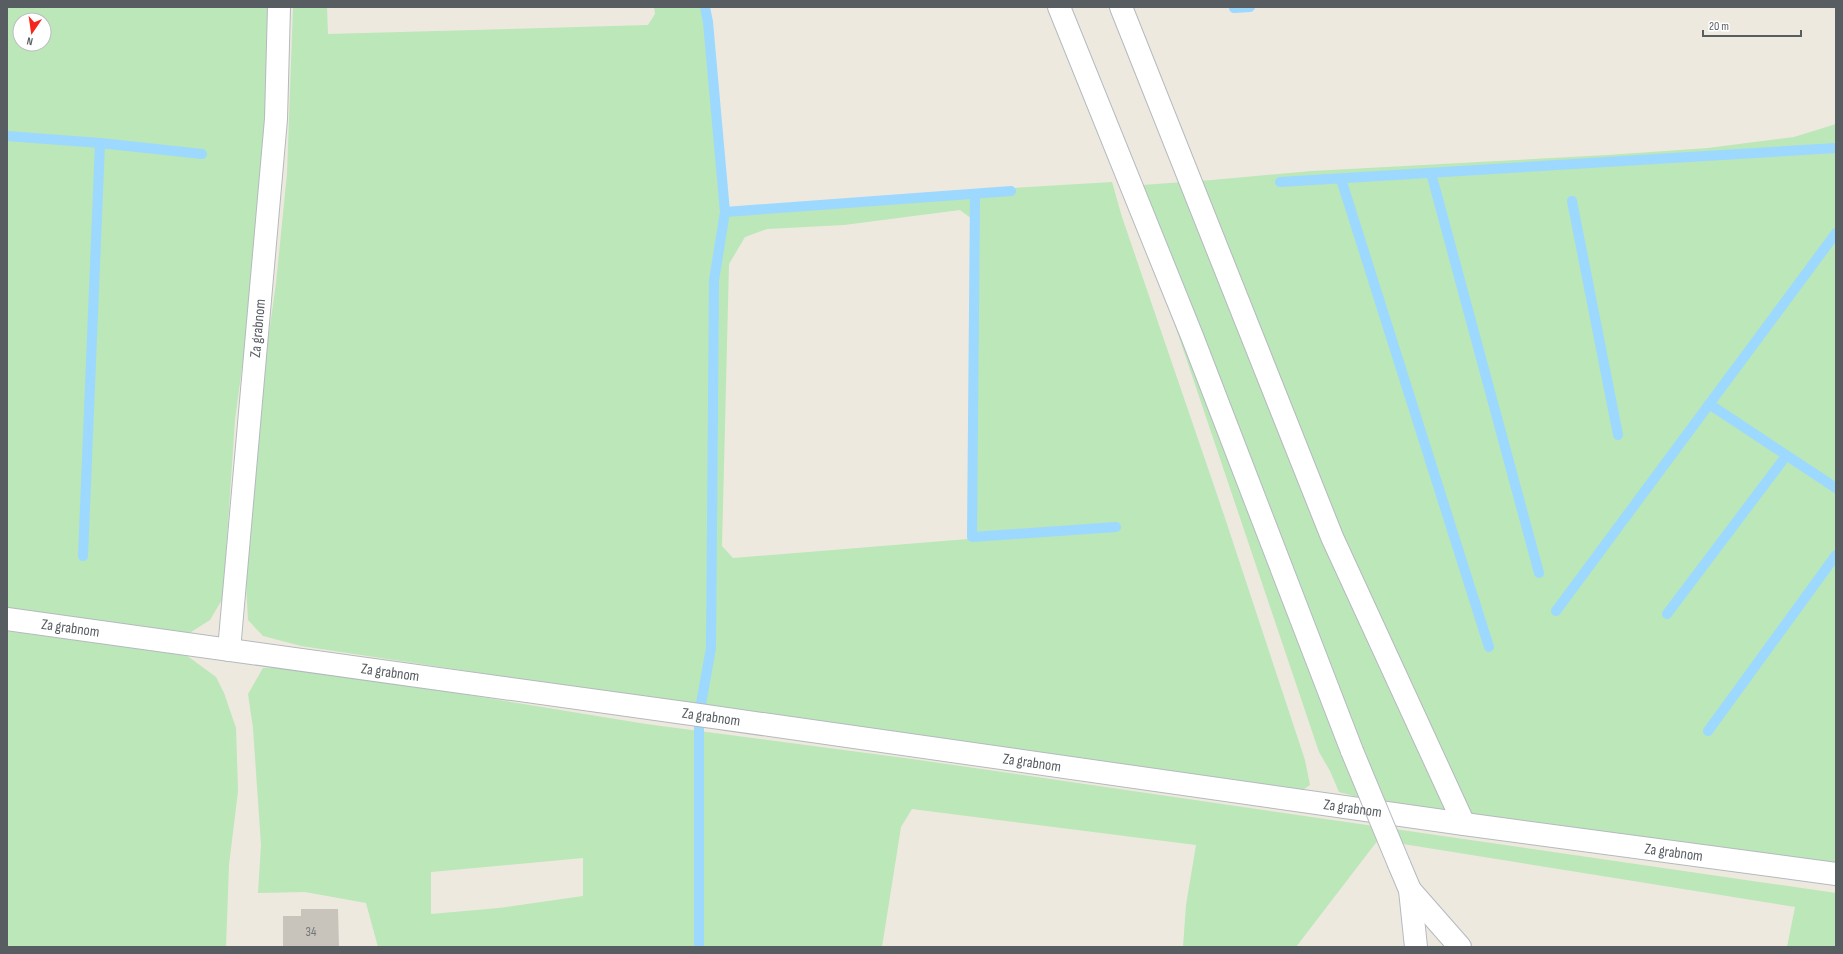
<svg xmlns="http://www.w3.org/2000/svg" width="1843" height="954" font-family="'Sofia Sans Condensed',sans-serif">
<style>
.green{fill:#bbe7b9;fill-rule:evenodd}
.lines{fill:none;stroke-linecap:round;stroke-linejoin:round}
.stream{stroke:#9dd8ff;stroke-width:10}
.building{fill:#c8c4bc}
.minor-casing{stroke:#b5b9be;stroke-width:24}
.secondary-casing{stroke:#b5bac0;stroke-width:24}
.minor{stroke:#fff;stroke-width:22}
.secondary{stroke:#fff;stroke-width:22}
.secondary-bridge-casing{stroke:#b5bac0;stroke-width:24;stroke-linecap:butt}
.secondary-bridge{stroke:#fff;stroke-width:22}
.labels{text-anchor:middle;stroke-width:3.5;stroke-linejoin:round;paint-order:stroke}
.number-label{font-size:13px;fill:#747778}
.street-label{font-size:15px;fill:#585d62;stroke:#fff}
</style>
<rect width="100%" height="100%" fill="#ede9df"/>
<!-- green -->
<g class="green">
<path d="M7,7H268L267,142L249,315L235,420L223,598L210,620L188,634L7,610ZM20,20H44V44H20Z"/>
<path d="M293,7H327L328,34L648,25L655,14L654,7H704L713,70L728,210L880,196L1112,182L1122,217L1224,515L1305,760L1310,785L1301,791L1208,776L747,713L301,646L263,636L248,620L246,583L249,504L256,427L276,283L287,174ZM960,210L972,219L975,377V500L968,539L733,558L722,546L729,264L745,237L767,229L844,225Z"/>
<polygon points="1836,124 1836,867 1373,801 1339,792 1330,771 1319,752 1128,186 1212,180 1312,171 1608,155 1708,148 1794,137"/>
<polygon points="7,631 186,655 216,677 224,693 236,728 238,791 229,865 226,947 7,947"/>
<path d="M263,668H304L646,724L912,759L1836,893V947H1787L1795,907L1378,840L1296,947H1183L1186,905L1196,845L912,809L901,827L882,947H378L366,903L305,892L258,893L261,845L253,728L248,694ZM583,858V896L499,908L431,914V872Z"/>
</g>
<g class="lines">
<!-- stream -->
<g class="stream">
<polyline points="1234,8 1250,7"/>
<polyline points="7,136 100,143 202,154"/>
<polyline points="1431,173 1539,573"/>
<polyline points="1341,179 1489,647"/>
<polyline points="1280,182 1836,148"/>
<polyline points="975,194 972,537 1116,527"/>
<polyline points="1572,201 1618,435"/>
<polyline points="725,212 1011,191"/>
<polyline points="1709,404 1836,488"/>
<polyline points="83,556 100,143"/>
<polyline points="1556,611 1836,233"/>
<polyline points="1667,614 1786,456"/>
<polyline points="1708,731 1836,555"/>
<polyline points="699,947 699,715 711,648 714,280 725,212 708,22 705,7"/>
</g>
</g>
<!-- building -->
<polygon class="building" points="301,909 338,909 339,947 283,947 283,916 301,916"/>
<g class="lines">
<!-- minor casing -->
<g class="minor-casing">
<g id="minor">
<polyline points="1121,7 1332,537 1464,824"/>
<path id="s1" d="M7,619L699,715L1464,824L1836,874"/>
<path id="s2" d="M229,650L276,119L279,7"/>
</g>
</g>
<!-- secondary casing -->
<g class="secondary-casing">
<g id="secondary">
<polyline points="1059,7 1192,336 1352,751"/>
<polyline points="1399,864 1410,890 1416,947"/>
<polyline points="1410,890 1460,947"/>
</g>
</g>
<!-- minor -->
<use href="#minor" class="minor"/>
<!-- secondary -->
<use href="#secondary" class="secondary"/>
<!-- secondary-bridge casing -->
<g class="secondary-bridge-casing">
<polyline id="secondary-bridge" points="1352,751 1399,864"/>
</g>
<!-- secondary-bridge -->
<use href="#secondary-bridge" class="secondary-bridge"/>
</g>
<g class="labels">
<!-- number labels -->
<g class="number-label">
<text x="311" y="936">34</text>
</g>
<!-- street labels -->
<g class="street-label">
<text dy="5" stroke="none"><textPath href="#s2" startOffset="323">Za grabnom</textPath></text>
<text dy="5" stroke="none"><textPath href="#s1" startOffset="64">Za grabnom</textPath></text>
<text dy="5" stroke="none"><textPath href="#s1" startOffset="387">Za grabnom</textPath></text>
<text dy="5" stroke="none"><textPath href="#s1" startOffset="711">Za grabnom</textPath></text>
<text dy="5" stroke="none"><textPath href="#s1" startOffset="1035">Za grabnom</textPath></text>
<text dy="5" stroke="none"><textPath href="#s1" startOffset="1359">Za grabnom</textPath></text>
<text dy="5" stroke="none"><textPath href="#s1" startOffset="1683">Za grabnom</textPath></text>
</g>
</g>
<!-- border -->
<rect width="1843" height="954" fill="none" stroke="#585d62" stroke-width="16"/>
<!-- north arrow -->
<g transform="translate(32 32) rotate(193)"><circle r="19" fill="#ffffff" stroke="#bcbec0"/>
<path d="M0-3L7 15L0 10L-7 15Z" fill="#f5261d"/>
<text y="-6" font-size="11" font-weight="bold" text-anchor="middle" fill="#585d62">N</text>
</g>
<!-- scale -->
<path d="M1703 30v6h98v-6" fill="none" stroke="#585d62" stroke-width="2"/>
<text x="1709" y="30" font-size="12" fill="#585d62" stroke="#ffffff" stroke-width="3" paint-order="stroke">20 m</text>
</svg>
